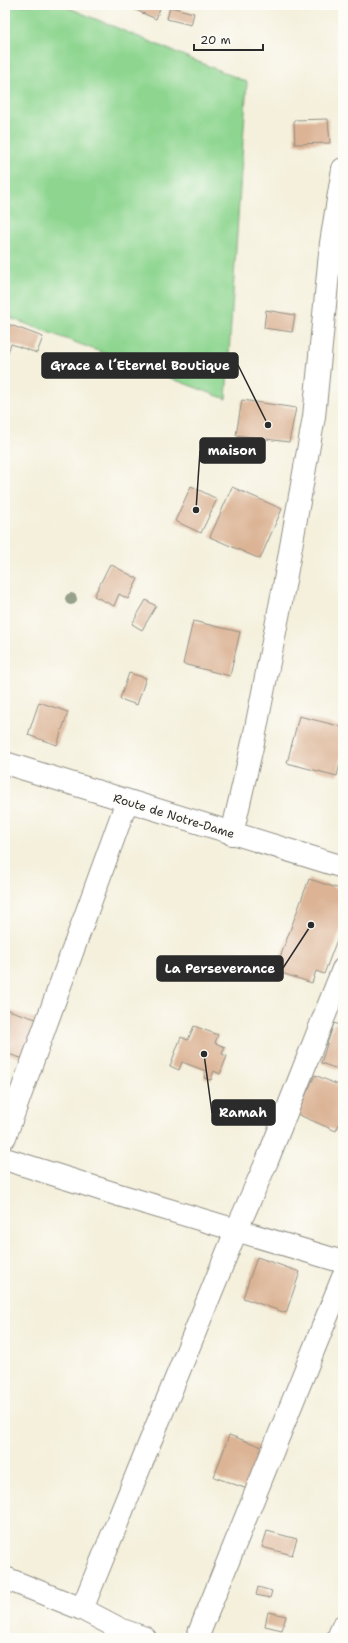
<svg xmlns="http://www.w3.org/2000/svg" width="348" height="1643" font-family="'Shantell Sans',sans-serif">
<style>
.green{fill:#8ed690;stroke:#5c805e}
.building{fill:#dcb495}
.lines{fill:none;stroke-linecap:round;stroke-linejoin:round}
.minor-casing{stroke:#908e84;stroke-width:24}
.tertiary-casing{stroke:#908e84;stroke-width:24}
.minor{stroke:#fff;stroke-width:22}
.tertiary{stroke:#fff;stroke-width:22}
.tree{fill:#96a08b}
.labels{text-anchor:middle;stroke-width:3.5;stroke-linejoin:round;paint-order:stroke}
.street-label{font-size:12px;fill:#2b2b2b;stroke:#fdfcf7}
.leader{fill:none;stroke:#2b2b2b;stroke-width:1.5}
.callout-dot{fill:#2b2b2b;stroke:#fdfcf7;stroke-width:1.5}
.callout{fill:#2b2b2b;stroke:#2b2b2b;stroke-width:1.5}
.callout-label{font-size:13px;text-anchor:middle;font-weight:bold;fill:#fff}
</style>
<rect width="100%" height="100%" fill="#fdfcf7"/>
<filter id="ink" filterUnits="userSpaceOnUse"><feTurbulence type="fractalNoise" baseFrequency=".025" numOctaves="2"/><feDisplacementMap in="SourceGraphic" scale="8" xChannelSelector="R" yChannelSelector="G"/><feConvolveMatrix kernelMatrix="1 2 1 2 8 2 1 2 1" color-interpolation-filters="sRGB"/></filter>
<filter id="wash" filterUnits="userSpaceOnUse"><feTurbulence type="fractalNoise" baseFrequency=".012" numOctaves="4" result="noise"/><feDisplacementMap in="SourceGraphic" scale="16" xChannelSelector="R" yChannelSelector="G"/><feGaussianBlur stdDeviation="0.9" result="paint"/><feColorMatrix in="noise" values="0 0 0 0 0 0 0 0 0 0 0 0 0 0 0 0 0 1.4 0 .05"/><feComposite in="paint" operator="in"/></filter>
<g filter="url(#wash)">
<rect width="100%" height="100%" fill="#f4f0dc"/>
<!-- green -->
<polygon class="green" points="5,5 62,5 247,82 226,399 5,316"/>
<g id="blocks">
<!-- building -->
<g class="building">
<polygon points="132,5 158,5 161,6 156,19 131,8"/>
<polygon points="170,7 194,13 191,25 167,19"/>
<polygon points="328,119 330,143 295,144 294,120"/>
<polygon points="266,310 295,315 292,332 264,328"/>
<polygon points="5,323 43,337 37,353 11,344 5,360"/>
<polygon points="242,400 296,408 289,442 236,435"/>
<polygon points="191,486 217,499 201,533 175,521"/>
<polygon points="232,487 282,509 260,559 210,537"/>
<polygon points="110,564 138,579 128,599 119,594 114,606 94,596"/>
<polygon points="146,600 156,606 142,630 132,624"/>
<polygon points="193,621 240,632 230,676 183,664"/>
<polygon points="129,673 146,678 137,705 120,699"/>
<polygon points="39,702 68,712 57,745 28,735"/>
<polygon points="299,716 343,727 343,752 337,776 287,763"/>
<polygon points="309,879 343,890 343,924 324,974 316,971 312,983 275,971"/>
<polygon points="5,1009 36,1019 24,1059 5,1053 9,1039 5,1038"/>
<polygon points="334,1023 343,1026 343,1071 321,1063"/>
<polygon points="194,1026 218,1035 215,1043 225,1047 222,1054 227,1056 220,1074 214,1071 211,1080 204,1078 206,1071 182,1062 179,1070 170,1066 181,1037 188,1040"/>
<polygon points="315,1075 343,1087 343,1116 336,1131 297,1114"/>
<polygon points="257,1257 300,1272 286,1313 243,1298"/>
<polygon points="229,1435 268,1449 253,1491 214,1477"/>
<polygon points="267,1531 297,1539 292,1555 262,1547"/>
<polygon points="258,1587 272,1591 270,1598 256,1595"/>
<polygon points="268,1612 286,1616 282,1630 265,1626"/>
</g>
</g>
</g>
<g filter="url(#ink)">
<use href="#blocks" fill-opacity="0" stroke="#908e84" stroke-width="1"/>
<g class="lines">
<!-- minor casing -->
<g class="minor-casing">
<g id="minor">
<polyline points="232,834 254,738 284,586 314,417 331,243 343,169"/>
<polyline points="5,1137 127,801"/>
<polyline points="5,1159 119,1195 343,1262"/>
<polyline points="5,1578 82,1609 122,1630 145,1638"/>
<polyline points="82,1609 236,1231 267,1161 343,969"/>
<polyline points="197,1638 343,1277"/>
<polyline points="338,1638 343,1626"/>
</g>
</g>
<!-- tertiary casing -->
<g class="tertiary-casing">
<polyline id="tertiary" points="5,763 343,867"/>
</g>
<!-- minor -->
<use href="#minor" class="minor"/>
<!-- tertiary -->
<use href="#tertiary" class="tertiary"/>
</g>
<!-- trees -->
<circle class="tree" cx="71" cy="599" r="6"/>
</g>
<g class="labels">
<!-- street labels -->
<g class="street-label">
<text transform="translate(174 816) rotate(17)" y="4">Route de Notre-Dame</text>
</g>
</g>
<!-- callouts -->
<path class="leader" d="M268 425L238 365M196 510L200 451M311 925L283 968M204 1054L212 1113"/>
<g class="callout-dot">
<circle cx="268" cy="425" r="4"/>
<circle cx="196" cy="510" r="4"/>
<circle cx="311" cy="925" r="4"/>
<circle cx="204" cy="1054" r="4"/>
</g>
<g class="callout">
<rect x="42" y="353" width="196" height="25" rx="4"/>
<rect x="200" y="438" width="65" height="25" rx="4"/>
<rect x="157" y="956" width="126" height="25" rx="4"/>
<rect x="212" y="1100" width="63" height="25" rx="4"/>
</g>
<g class="callout-label">
<text x="140" y="370">Grace a l´Eternel Boutique</text>
<text x="232" y="455">maison</text>
<text x="220" y="973">La Perseverance</text>
<text x="243" y="1117">Ramah</text>
</g>
<!-- margin -->
<rect width="348" height="1643" fill="none" stroke="#fdfcf7" stroke-width="20"/>
<!-- scale -->
<path d="M194 44v6h69v-6" fill="none" stroke="#2b2b2b" stroke-width="2"/>
<text x="200" y="44" font-size="12" fill="#2b2b2b" stroke="#fdfcf7" stroke-width="3" paint-order="stroke">20 m</text>
</svg>
